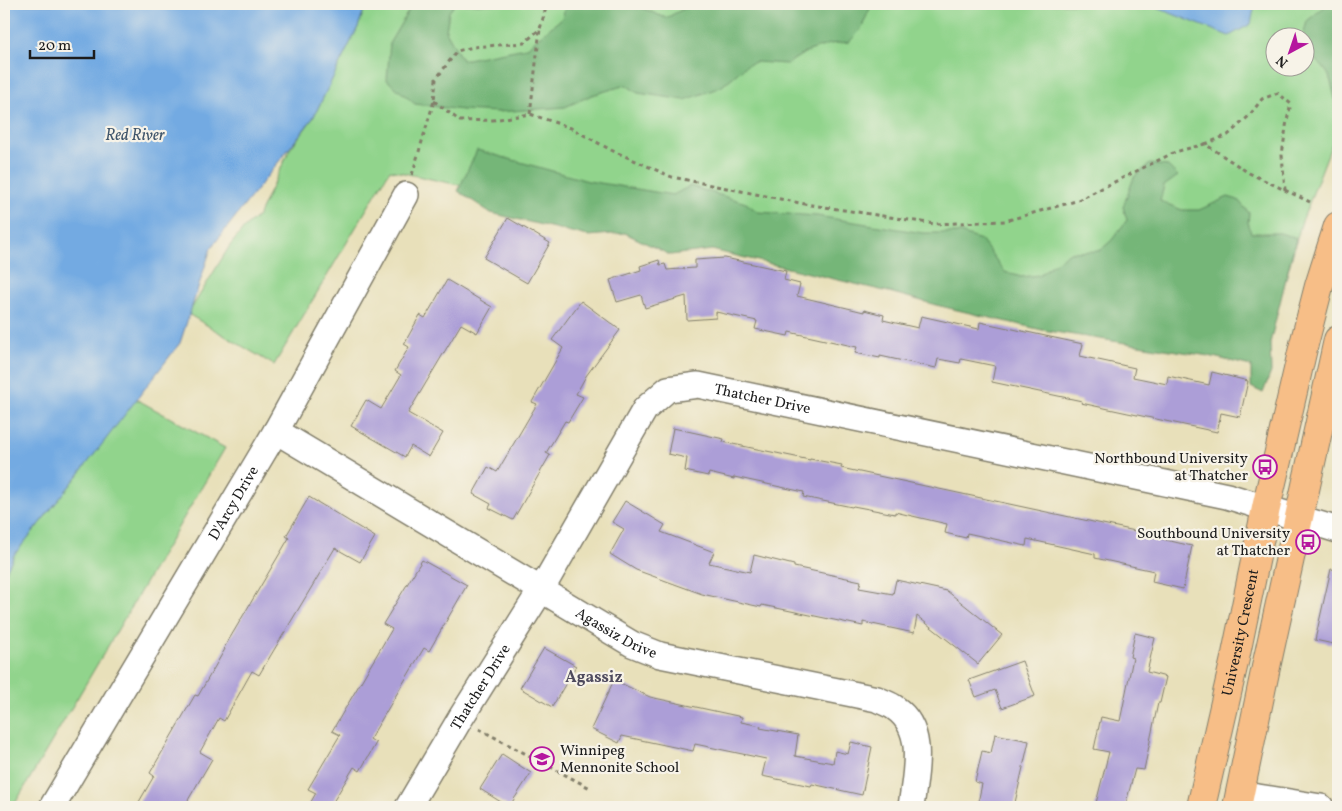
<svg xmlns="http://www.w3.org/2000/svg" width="1342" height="811" font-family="Vollkorn,serif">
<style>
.green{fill:#91d48c;stroke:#567854;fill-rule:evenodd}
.forest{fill:#74b678;stroke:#48694a}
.water{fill:#73aae2;stroke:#48637f}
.building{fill:#ac9ed7}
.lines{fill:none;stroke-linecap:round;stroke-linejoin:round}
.minor-casing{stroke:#827e6b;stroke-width:28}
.major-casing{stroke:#827e6b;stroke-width:30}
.path{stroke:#827e6b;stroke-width:3;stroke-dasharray:4 4;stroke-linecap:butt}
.minor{stroke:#fff;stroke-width:25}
.major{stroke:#f7be87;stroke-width:28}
.labels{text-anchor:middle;stroke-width:4.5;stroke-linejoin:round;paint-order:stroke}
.street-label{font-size:15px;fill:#1c1c1c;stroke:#f7f3e8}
.poi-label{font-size:15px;fill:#1c1c1c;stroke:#f7f3e8;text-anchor:end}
.water-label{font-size:16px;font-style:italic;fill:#3f556b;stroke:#f7f3e8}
.neighbourhood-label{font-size:16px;font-weight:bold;fill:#4e4a5d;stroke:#f7f3e8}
</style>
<rect width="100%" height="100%" fill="#f7f3e8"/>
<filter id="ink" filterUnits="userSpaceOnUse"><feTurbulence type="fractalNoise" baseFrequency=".02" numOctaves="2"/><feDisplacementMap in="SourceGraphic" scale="10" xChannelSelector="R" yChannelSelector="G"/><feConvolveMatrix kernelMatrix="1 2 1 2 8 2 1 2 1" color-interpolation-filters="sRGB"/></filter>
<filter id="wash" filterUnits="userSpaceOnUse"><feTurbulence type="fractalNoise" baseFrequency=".0096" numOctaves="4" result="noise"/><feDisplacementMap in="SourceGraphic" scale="20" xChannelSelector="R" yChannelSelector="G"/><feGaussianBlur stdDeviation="1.12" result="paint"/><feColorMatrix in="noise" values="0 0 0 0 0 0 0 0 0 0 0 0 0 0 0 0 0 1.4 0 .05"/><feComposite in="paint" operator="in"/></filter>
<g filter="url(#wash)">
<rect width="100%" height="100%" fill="#e8e0ba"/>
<!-- green -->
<g class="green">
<path d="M366,4H1338V128L1301,224L1263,362L390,170L274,365L188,314L229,247L244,228L258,216L290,149L313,118L358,27ZM1274,38H1304V68H1274Z"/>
<polygon points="136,399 225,448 13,807 4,807 4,575 14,555 76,478"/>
</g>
<!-- forest -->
<g class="forest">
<polygon points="415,4 455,4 449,12 446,31 462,60 526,48 562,18 566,4 640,4 642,8 666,18 687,7 690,4 872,4 860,31 849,42 830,44 806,52 787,64 756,62 747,65 721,87 685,100 638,93 626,85 592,95 565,107 498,112 462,110 415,104 387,80 390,42 409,10"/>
<path d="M1328,4H1338V111C1335,100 1333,87 1329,76C1322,61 1304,57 1304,38L1303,37L1307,21Z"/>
<polygon points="477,150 588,181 673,195 690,186 746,203 758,212 817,216 923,233 960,233 981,240 1005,272 1021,277 1039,275 1070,252 1099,251 1111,241 1127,220 1123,207 1134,177 1150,164 1168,166 1178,176 1164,186 1160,201 1182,210 1199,210 1228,197 1238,200 1249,213 1248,222 1251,233 1280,233 1296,238 1270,343 1271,372 1263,393 1251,387 1251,366 1209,356 1042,330 936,305 893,293 712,250 670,255 625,233 588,236 491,213 458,191"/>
</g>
<!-- water -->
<g class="water">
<polygon points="4,4 366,4 358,27 313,118 211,248 180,343 76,478 14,555 4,575"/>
<polygon points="1147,4 1255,4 1251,24 1229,36"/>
</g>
<g id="blocks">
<!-- building -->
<g class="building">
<polygon points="508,218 550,243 527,283 484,258"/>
<polygon points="725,258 786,271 784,280 800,284 797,296 864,312 864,310 884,315 883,320 918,328 921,316 979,329 980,322 1083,344 1080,356 1135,368 1133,377 1167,384 1168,376 1209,385 1212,372 1248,381 1240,417 1221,413 1217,432 1081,403 1082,401 992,382 995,366 961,359 960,363 938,359 936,368 880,356 880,358 855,353 857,347 789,332 788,336 755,329 757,321 716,312 716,318 687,320 686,296 645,308 641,295 617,302 610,280 641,270 640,266 659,260 660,265 665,264 667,270 695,268 695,260"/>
<polygon points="447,280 492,307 477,333 461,324 408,413 443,433 429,457 411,446 405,457 351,426 366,400 381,409 401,375 395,371 409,347 404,344 420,315 425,318"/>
<polygon points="581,301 620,330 586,376 576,394 583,397 568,422 565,421 546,453 550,455 513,520 489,508 491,504 473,494 488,467 497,472 537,404 532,402 563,348 552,340"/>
<polygon points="673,428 724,439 723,442 810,460 810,459 842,465 841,468 1140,532 1140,534 1192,546 1183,589 1152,582 1154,571 1095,558 1095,554 1027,539 1026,546 967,533 966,538 945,533 947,524 895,512 895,514 853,506 852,507 803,497 804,492 734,477 734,479 709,473 708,476 685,471 687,458 668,454"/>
<polygon points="309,497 375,537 360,562 335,548 259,675 252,671 224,721 219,718 200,752 212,759 184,807 136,807 154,776 150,773 195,695 198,696 225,649 224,648 289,538 286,536"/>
<polygon points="625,501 665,525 661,532 714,552 709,563 750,572 754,555 794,565 794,567 861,581 859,588 893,594 896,580 947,591 1002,635 978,664 917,616 914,633 863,622 863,626 762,605 761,607 702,594 636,570 610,554 624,529 612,522"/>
<polygon points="422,560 467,585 429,651 424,648 370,739 376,743 360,771 354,767 330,807 308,807 316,793 308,789 340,735 332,731 392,629 383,624"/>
<polygon points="1331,569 1338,570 1338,645 1315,640"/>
<polygon points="1135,633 1155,638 1147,672 1166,677 1160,703 1158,703 1144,770 1135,769 1125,807 1095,807 1109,752 1094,749 1101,717 1120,721 1133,658 1130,657"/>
<polygon points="544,648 576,666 552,707 520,688"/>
<polygon points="1022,661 1035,696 1002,708 995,690 976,697 969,680"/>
<polygon points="614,680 650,697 742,717 741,722 761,726 760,728 798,735 795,756 833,763 835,751 848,754 851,742 872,747 862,795 812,784 811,786 762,776 766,759 695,744 693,751 622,736 619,743 591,729"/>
<polygon points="995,734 1029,741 1014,807 977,807 982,784 975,782 982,751 991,753"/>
<polygon points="502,754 531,773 509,807 480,789"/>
</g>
</g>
</g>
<g filter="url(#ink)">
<use href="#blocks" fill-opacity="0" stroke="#827e6b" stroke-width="1"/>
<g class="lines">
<!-- minor casing -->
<g class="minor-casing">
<g id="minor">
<path id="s1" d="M276,431L632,644L660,655L877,699C882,702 890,704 895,708C927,730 915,774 911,807"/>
<polyline points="1239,795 1258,797 1321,807"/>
<path id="s2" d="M52,807L276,431L406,195"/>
<path id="s3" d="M408,807L460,719L541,590L645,409L668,389L698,385L1227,496L1338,530"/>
</g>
</g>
<!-- major casing -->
<g class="major-casing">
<g id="major">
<path id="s4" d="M1201,807L1236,654L1266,508L1304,344L1319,286L1338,226"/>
<polyline points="1237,807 1266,667 1338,340"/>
</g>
</g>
<!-- path -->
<g class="path">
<polyline points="434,101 460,121 493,120 530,114 571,128 611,150 672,177 805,204 935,224 1005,221 1076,201 1175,152 1205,144 1249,173 1310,202"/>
<polyline points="530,114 540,29"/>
<polyline points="1205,144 1228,135 1249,116 1262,99 1278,93 1291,104 1287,120 1282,155 1285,190"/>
<polyline points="412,175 434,101 436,79 457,51 473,47 524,43 540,29 547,4"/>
<polyline points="479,729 590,788"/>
</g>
<!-- minor -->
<use href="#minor" class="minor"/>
<!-- major -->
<use href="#major" class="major"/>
</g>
</g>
<!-- icons -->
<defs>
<g id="bus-ring" transform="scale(1.25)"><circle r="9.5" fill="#f7f3e8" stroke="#b5179e" stroke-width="1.5"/><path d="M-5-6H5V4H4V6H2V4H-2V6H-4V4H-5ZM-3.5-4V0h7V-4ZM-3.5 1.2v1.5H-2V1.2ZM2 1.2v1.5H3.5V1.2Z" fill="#b5179e"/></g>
<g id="school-ring" transform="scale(1.25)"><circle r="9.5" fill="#f7f3e8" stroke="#b5179e" stroke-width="1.5"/><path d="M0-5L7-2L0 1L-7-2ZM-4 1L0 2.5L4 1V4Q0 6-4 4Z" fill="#b5179e"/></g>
</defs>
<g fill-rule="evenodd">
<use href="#bus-ring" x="1265" y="467"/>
<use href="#bus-ring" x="1308" y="542"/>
<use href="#school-ring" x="542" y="759"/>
</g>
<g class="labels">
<!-- street labels -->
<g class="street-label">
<text dy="5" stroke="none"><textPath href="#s3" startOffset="590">Thatcher Drive</textPath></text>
<text dy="5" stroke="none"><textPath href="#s2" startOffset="354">D'Arcy Drive</textPath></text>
<text dy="5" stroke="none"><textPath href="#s1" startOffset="396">Agassiz Drive</textPath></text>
<text dy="5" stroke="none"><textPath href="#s4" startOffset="179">University Crescent</textPath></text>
<text dy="5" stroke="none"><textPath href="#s3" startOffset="140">Thatcher Drive</textPath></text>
</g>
<!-- poi labels -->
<g class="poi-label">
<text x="1248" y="463">Northbound University<tspan x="1248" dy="17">at Thatcher</tspan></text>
<text x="1290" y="538">Southbound University<tspan x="1290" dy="17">at Thatcher</tspan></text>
<text x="560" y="755" text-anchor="start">Winnipeg<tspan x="560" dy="17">Mennonite School</tspan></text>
</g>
<!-- water labels -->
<g class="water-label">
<text x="135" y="140">Red River</text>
</g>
<!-- neighbourhood labels -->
<g class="neighbourhood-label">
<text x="594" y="682">Agassiz</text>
</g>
</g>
<!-- margin -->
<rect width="1342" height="811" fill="none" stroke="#f7f3e8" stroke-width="20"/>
<!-- north arrow -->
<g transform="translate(1290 52) rotate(220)"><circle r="24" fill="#f7f3e8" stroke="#9f9d96"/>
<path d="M0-4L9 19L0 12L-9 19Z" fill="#b5179e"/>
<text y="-8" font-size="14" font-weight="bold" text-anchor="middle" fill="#1c1c1c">N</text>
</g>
<!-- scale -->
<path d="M30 50v8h64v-8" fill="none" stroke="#1c1c1c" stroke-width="2.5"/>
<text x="38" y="50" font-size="15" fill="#1c1c1c" stroke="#f7f3e8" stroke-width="4" paint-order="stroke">20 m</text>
</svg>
